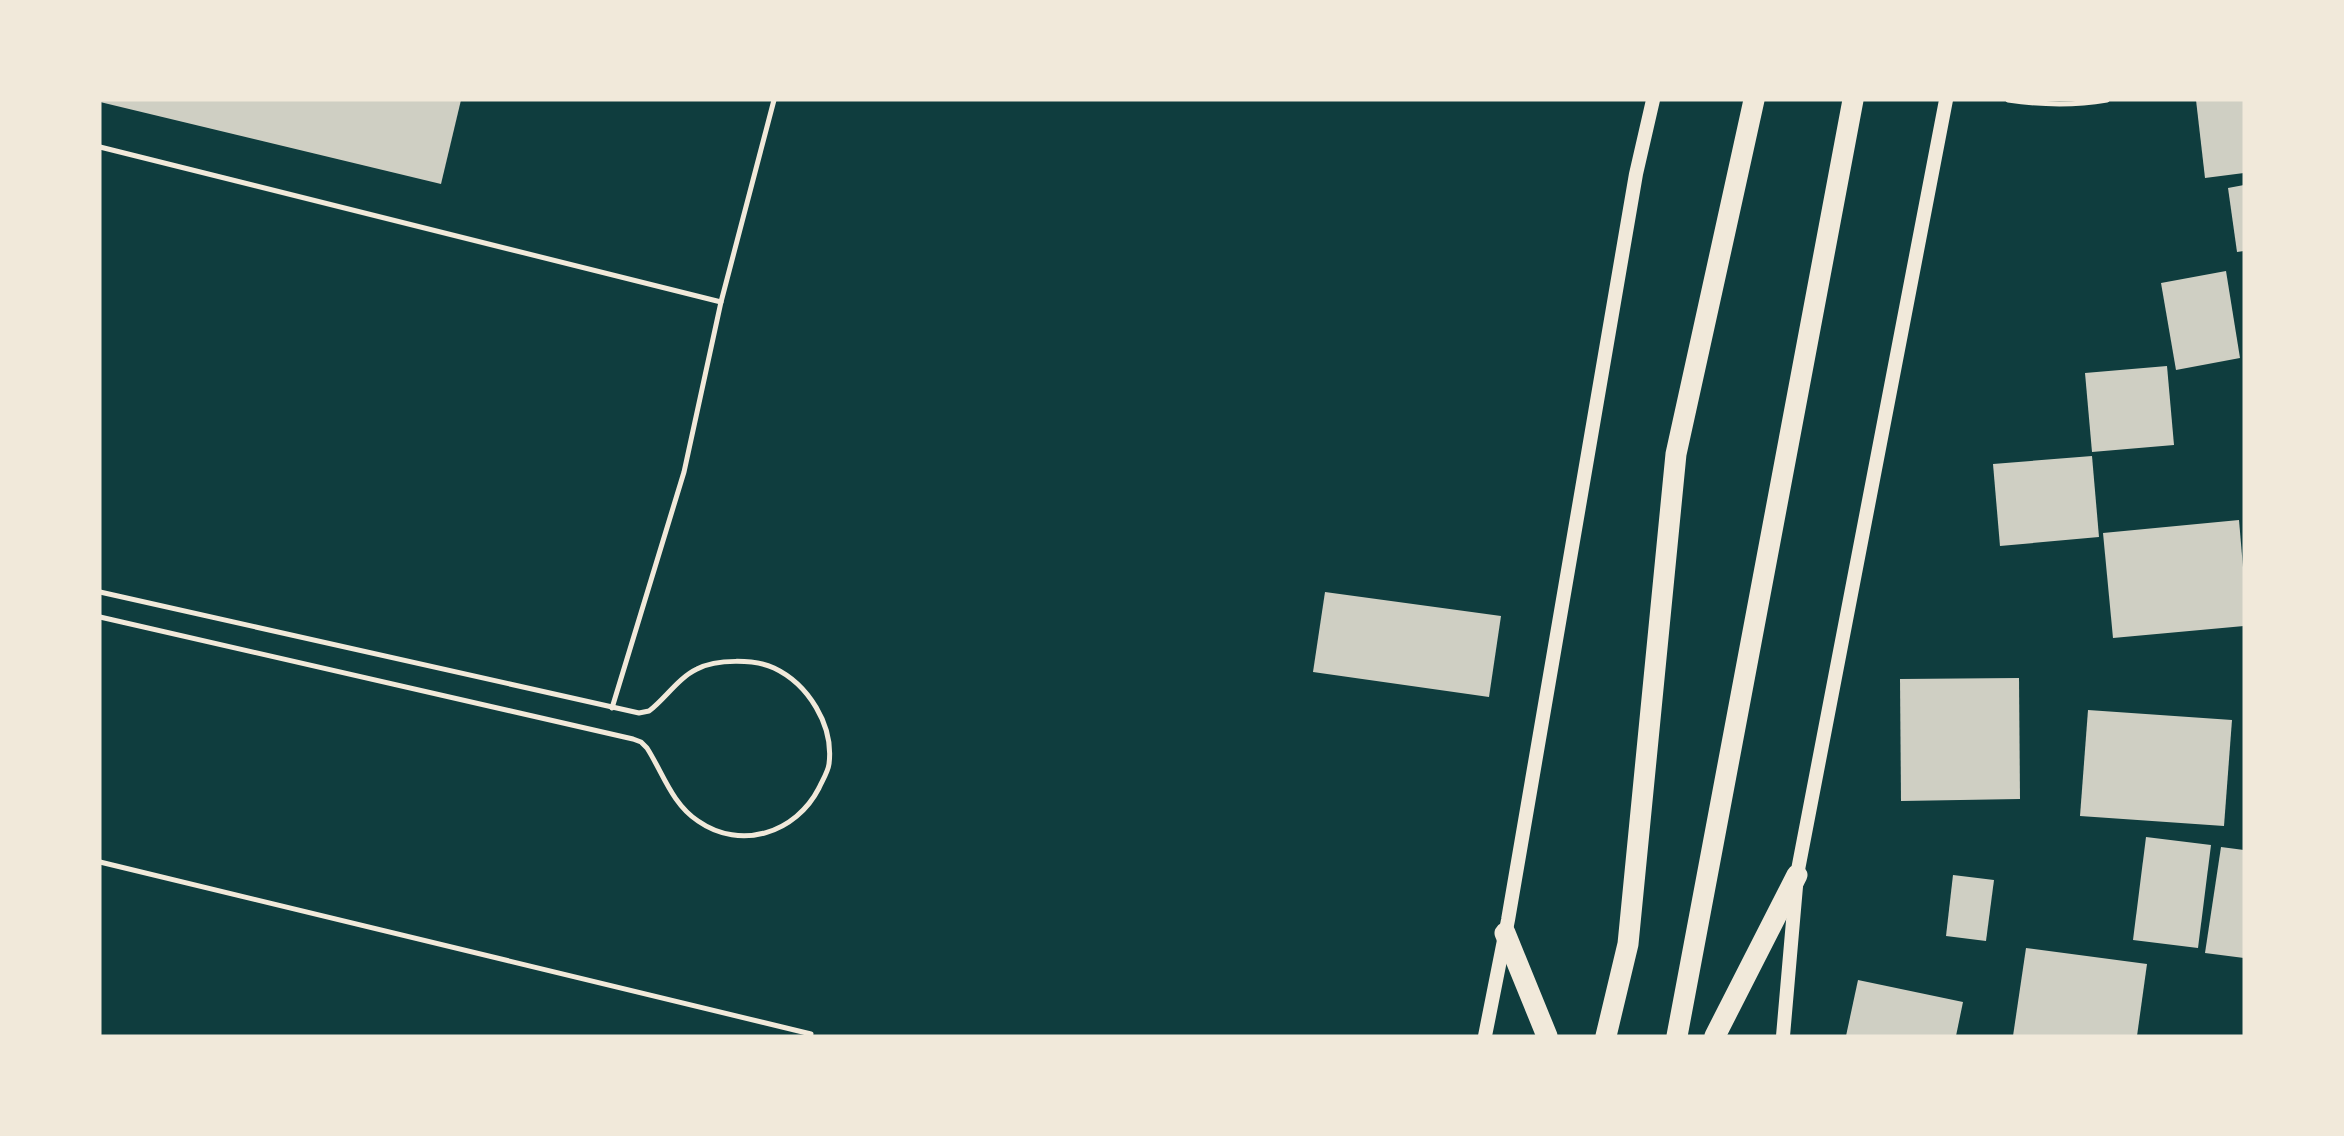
<svg xmlns="http://www.w3.org/2000/svg" width="2344" height="1136" font-family="Inter,sans-serif">
<style>
.building{fill:#cfcfc3}
.lines{fill:none;stroke-linecap:round;stroke-linejoin:round}
.service{stroke:#f1e9da;stroke-width:5}
.secondary{stroke:#f1e9da;stroke-width:14}
.motorway{stroke:#f1e9da;stroke-width:21}
</style>
<rect width="100%" height="100%" fill="#0f3d3e"/>
<!-- building -->
<g class="building">
<polygon points="100,100 461,100 441,184 100,102"/>
<polygon points="2196,100 2244,100 2244,173 2205,178"/>
<polygon points="2244,185 2244,251 2237,252 2228,188"/>
<polygon points="2226,271 2240,358 2176,370 2161,283"/>
<polygon points="2167,366 2174,445 2092,452 2085,373"/>
<polygon points="2092,456 2099,537 2000,546 1993,464"/>
<polygon points="2239,520 2244,579 2244,626 2113,638 2103,533"/>
<polygon points="1325,592 1501,616 1489,697 1313,672"/>
<polygon points="2019,678 2020,799 1901,801 1900,679"/>
<polygon points="2088,710 2232,720 2224,826 2080,816"/>
<polygon points="2146,837 2211,845 2198,948 2133,940"/>
<polygon points="2221,847 2244,850 2244,958 2205,953"/>
<polygon points="1953,875 1994,880 1986,941 1946,936"/>
<polygon points="2026,948 2147,964 2137,1036 2013,1036"/>
<polygon points="1858,980 1963,1002 1956,1036 1846,1036"/>
</g>
<g class="lines">
<!-- service -->
<g class="service">
<path d="M2008,100C2042,105 2072,106 2107,100"/>
<polyline points="100,147 721,302 774,100"/>
<path d="M100,592L639,713L649,711C665,699 678,678 697,669C716,659 755,659 774,668C808,684 834,725 829,764C828,772 822,781 819,788C796,833 741,851 698,821C672,804 663,773 647,748L641,742L633,739L100,617"/>
<polyline points="612,708 684,472 721,302"/>
<polyline points="100,862 811,1034"/>
</g>
<!-- secondary -->
<g class="secondary">
<polyline points="1485,1036 1508,920 1636,174 1653,100"/>
<polyline points="1783,1036 1797,875 1946,100"/>
</g>
<!-- motorway -->
<g class="motorway">
<polyline points="1505,933 1547,1036"/>
<polyline points="1606,1036 1628,944 1676,454 1754,100"/>
<polyline points="1677,1036 1853,100"/>
<polyline points="1715,1036 1797,875"/>
</g>
</g>
<!-- border -->
<rect width="2344" height="1136" fill="none" stroke="#f1e9da" stroke-width="203"/>
</svg>
